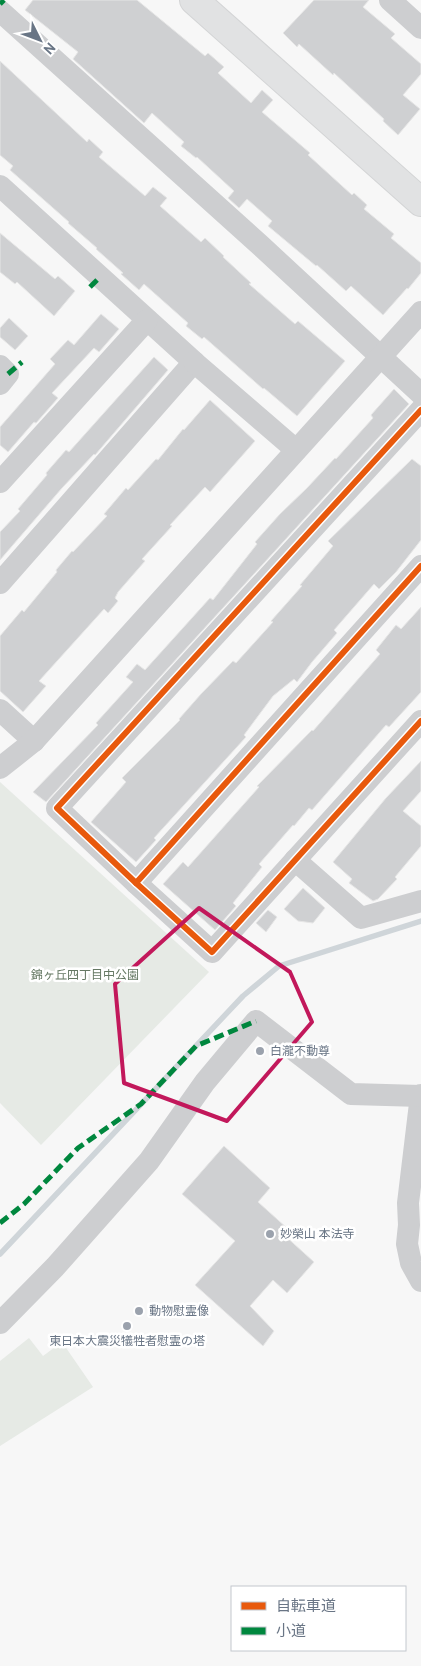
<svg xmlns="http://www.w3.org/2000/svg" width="421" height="1666" font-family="Overpass,'Noto Sans JP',sans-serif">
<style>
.green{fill:#e6eae5}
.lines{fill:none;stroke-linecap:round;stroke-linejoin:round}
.stream{stroke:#cfd5d9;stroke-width:5.5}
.building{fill:#cfd0d2;stroke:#e6e6e6}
.secondary-casing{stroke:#d3d4d5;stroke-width:30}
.street{stroke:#cdced0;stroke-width:22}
.secondary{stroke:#e1e2e3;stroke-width:28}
.quiet{stroke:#00873e;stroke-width:5;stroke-dasharray:10 5;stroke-linecap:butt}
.cycleway-casing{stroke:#fff;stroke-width:9}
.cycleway{stroke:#e8590c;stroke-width:6}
.marked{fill:none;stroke:#c2185b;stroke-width:4;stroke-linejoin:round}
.poi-dot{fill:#9ba2ad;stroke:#fff;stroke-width:2}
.labels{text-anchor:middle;stroke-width:5;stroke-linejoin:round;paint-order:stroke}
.park-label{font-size:12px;fill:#657863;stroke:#fff}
.poi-label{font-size:12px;fill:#697585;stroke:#fff;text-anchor:start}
</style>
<rect width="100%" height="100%" fill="#f7f7f7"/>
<!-- green -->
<g class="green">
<polygon points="0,782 209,972 41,1145 0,1103"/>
<polygon points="29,1338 43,1356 62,1342 93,1387 0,1446 0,1361"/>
</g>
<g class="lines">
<!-- stream -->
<polyline class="stream" points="0,1254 243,996 279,966 421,921"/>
</g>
<!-- building -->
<g class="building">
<polygon points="33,0 137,0 205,56 208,53 224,67 218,73 251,103 262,90 273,100 262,112 310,153 308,155 352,195 354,193 367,205 364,209 394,234 391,238 421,263 421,273 408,289 407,288 383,315 351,286 346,291 317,265 316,266 268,226 272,221 247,199 239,208 228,198 234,191 197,157 196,158 181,146 184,142 152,113 144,123 73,59 78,52 25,10"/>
<polygon points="314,0 369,0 363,7 395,34 391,38 421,64 421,74 403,95 420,109 398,135 383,121 384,119 334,73 333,75 299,44 297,47 283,33"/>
<polygon points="0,61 87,142 89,139 103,152 99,157 145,196 153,187 167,198 160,206 201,242 205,238 224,256 223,257 251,283 249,284 295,324 298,321 345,361 297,416 264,388 263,389 204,337 202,339 186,326 188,323 144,284 139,290 121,274 123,273 96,249 97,248 68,223 69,222 10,170 13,166 0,155"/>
<polygon points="0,233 55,279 58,276 75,291 54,316 17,282 15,284 0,272"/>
<polygon points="101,314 119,329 99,352 94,348 52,393 58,398 36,423 34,422 8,452 0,445 0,427 55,364 50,359 68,340 74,345"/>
<polygon points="9,318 28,336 15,350 0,337 0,328"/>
<polygon points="154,357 168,370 95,455 94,454 62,488 0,560 0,532 20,511 18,509 47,475 46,473 66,450 69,452"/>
<polygon points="394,389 409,404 46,802 33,792 98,725 96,723 133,682 126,677 137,664 145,670 210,598 213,600 257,544 255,542 280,514 307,488 335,458 336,459 373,418 371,415"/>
<polygon points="210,400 255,441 210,492 205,487 170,525 172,526 142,559 145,561 118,592 115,598 118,601 108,613 104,609 39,681 46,686 23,712 0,691 0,636 22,610 24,612 57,572 56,570 72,551 73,552 107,516 104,514 126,488 128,490 156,459 158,460 183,429 184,430"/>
<polygon points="412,459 421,466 421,540 396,572 379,589 374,584 334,630 337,633 312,662 297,682 294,679 273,696 244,735 246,737 154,838 156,840 136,862 91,822 126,782 122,778 180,720 179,719 201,694 233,661 236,663 273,622 271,621 302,586 300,585 333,546 328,541"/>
<polygon points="421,607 421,692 389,727 386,725 312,810 309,808 294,826 293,825 259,864 262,867 233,903 236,906 215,930 163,884 183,862 188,867 259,787 257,786 312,730 313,731 380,654 376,650 396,625 401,629"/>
<polygon points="421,761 421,791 403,811 421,826 421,846 395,877 397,879 378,899 373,901 349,883 352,879 333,862 386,798"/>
<polygon points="303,888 325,908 313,923 298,921 284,909"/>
<polygon points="268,910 277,917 266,932 256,923"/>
<polygon points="224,1146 270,1188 258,1202 288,1229 283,1234 314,1262 287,1293 273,1280 250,1306 274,1331 263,1346 195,1285 235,1241 182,1194"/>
</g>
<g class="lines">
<!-- secondary casing -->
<g class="secondary-casing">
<polyline id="secondary" points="194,0 421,202"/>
</g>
<!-- street -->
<g class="street">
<polyline points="390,0 421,28"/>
<polyline points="0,11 260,245 421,394"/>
<polyline points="0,186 194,362 0,583"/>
<polyline points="194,362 296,450"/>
<polyline points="0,366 8,374 0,384"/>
<polyline points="0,482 147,320"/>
<polyline points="421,566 136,883 212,952 421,721"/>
<polyline points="0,710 34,741"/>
<polyline points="0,768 34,741 421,312"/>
<polyline points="295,860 361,918 421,901"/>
<polyline points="136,883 57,808 421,410"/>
<polyline points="421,1095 408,1203 409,1225 407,1244 411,1263 421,1281"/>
<polyline points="0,1323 55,1267 149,1161 205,1082 256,1021 351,1094 421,1096"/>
</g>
<!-- secondary -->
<use href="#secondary" class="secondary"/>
<!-- quiet -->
<g class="quiet">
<polyline points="0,4 4,0"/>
<polyline points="90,287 100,277"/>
<polyline points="8,374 22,362"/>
<polyline points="0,1223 24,1204 78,1148 141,1104 196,1046 256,1021"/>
</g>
<!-- cycleway casing -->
<g class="cycleway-casing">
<g id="cycleway">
<polyline points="421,566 136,883 212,952 421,721"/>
<polyline points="136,883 57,808 421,410"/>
</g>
</g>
<!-- cycleway -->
<use href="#cycleway" class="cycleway"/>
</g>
<!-- marked area -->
<path class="marked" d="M199,908L290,972L312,1022L227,1121L124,1083L115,984Z"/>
<!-- markers -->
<g class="poi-dot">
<circle cx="260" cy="1051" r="5"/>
<circle cx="270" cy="1234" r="5"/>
<circle cx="139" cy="1311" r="5"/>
<circle cx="127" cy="1326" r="5"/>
</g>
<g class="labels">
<!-- park labels -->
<g class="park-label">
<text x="85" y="979">錦ヶ丘四丁目中公園</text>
</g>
<!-- poi labels -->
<g class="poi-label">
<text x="270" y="1055">白瀧不動尊</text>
<text x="280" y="1238">妙榮山 本法寺</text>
<text x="149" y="1315">動物慰霊像</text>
<text x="127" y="1345" text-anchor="middle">東日本大震災犠牲者慰霊の塔</text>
</g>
</g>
<!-- legend -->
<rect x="231" y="1586" width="175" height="65" fill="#ffffff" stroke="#c3c8ce"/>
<rect x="241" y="1602" width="25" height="8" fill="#e8590c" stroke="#c3c8ce"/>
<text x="276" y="1611" font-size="15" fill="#697585">自転車道</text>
<rect x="241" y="1627" width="25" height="8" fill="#00873e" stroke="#c3c8ce"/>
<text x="276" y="1636" font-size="15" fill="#697585">小道</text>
<!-- north arrow -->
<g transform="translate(40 40) rotate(132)" stroke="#ffffff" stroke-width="4" paint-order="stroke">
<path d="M0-4L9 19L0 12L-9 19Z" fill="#697585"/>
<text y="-8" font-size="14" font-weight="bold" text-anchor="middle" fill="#697585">N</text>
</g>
</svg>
